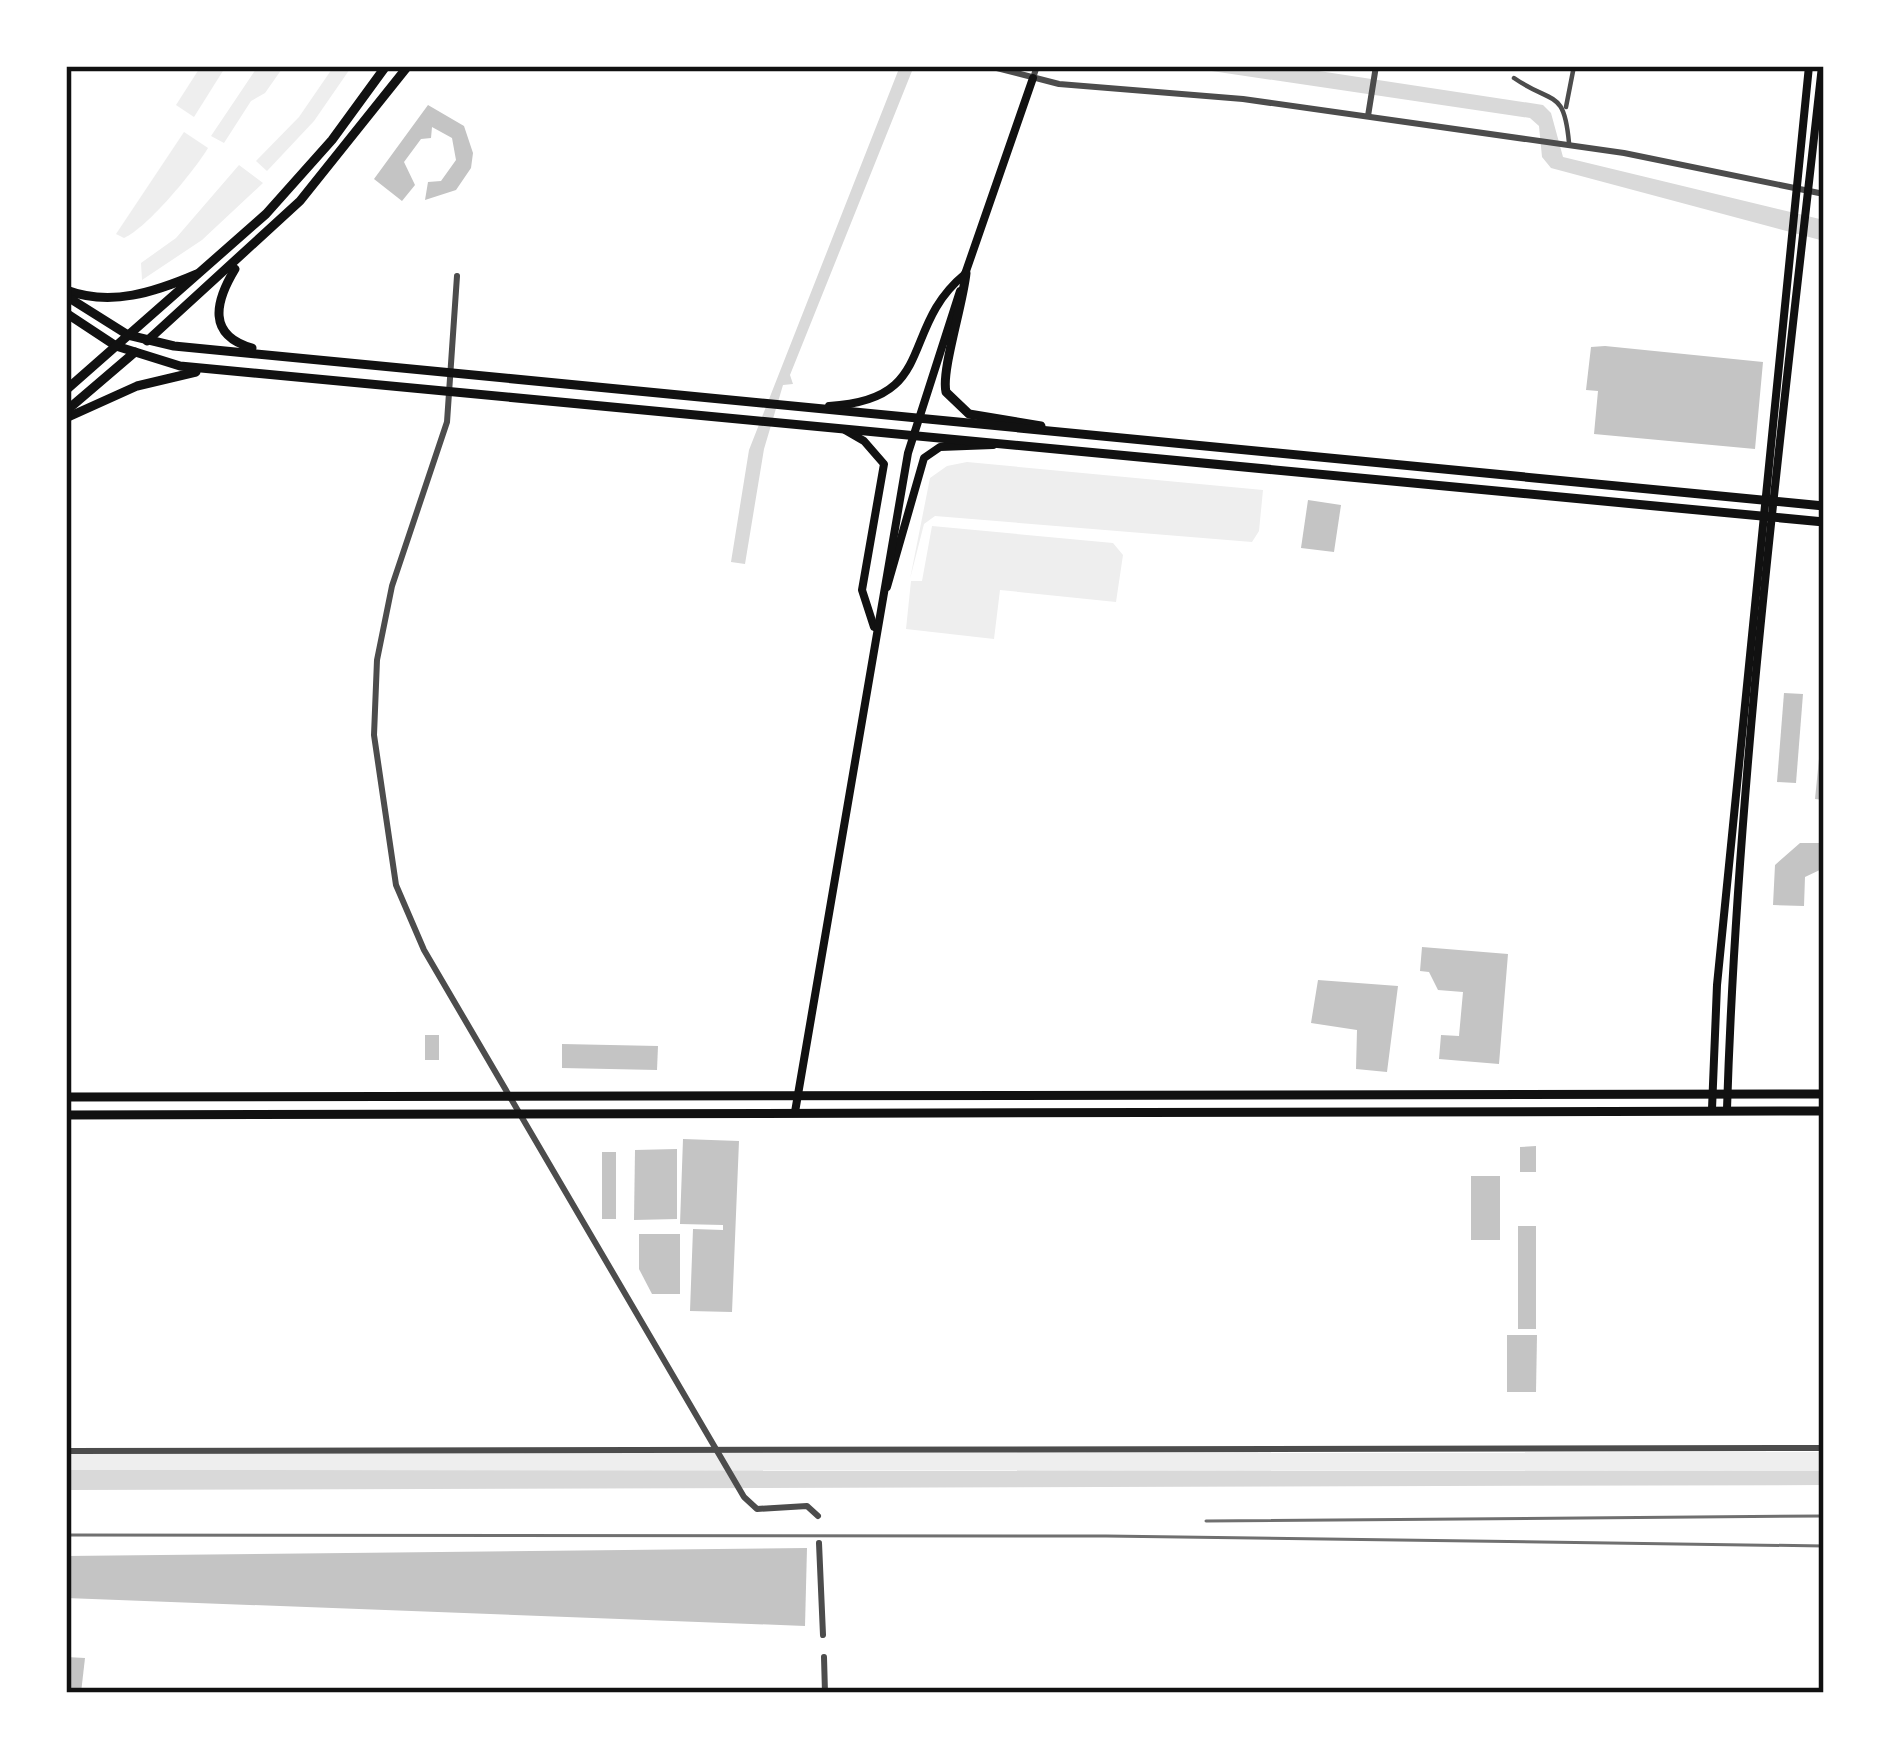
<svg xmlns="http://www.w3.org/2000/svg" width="1890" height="1759" font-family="Roboto,sans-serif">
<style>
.green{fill:#eee}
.water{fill:#d9d9d9}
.building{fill:#c4c4c4}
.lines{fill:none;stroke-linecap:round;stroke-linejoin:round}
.minor{stroke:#4c4c4c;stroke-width:4.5}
.tertiary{stroke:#4c4c4c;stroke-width:6}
.secondary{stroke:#111;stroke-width:8}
.primary{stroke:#111;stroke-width:9}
.rail{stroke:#707070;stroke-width:3}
.neatline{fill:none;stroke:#111;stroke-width:4.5}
</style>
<rect width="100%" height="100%" fill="#fff"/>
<!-- green -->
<g class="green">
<polygon points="201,66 226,66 194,117 176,105"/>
<polygon points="258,66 284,66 265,93 251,101 224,143 211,136"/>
<polygon points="334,66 352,66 314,121 267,171 256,161 299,117"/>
<path d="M184,132L208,148C194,171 148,227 124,238L116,234Z"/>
<polygon points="239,165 263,183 202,240 142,280 141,263 176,238"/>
<polygon points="967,462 1263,490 1259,531 1252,542 935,516 924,524 910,579 930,478 947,466"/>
<polygon points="932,526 1113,543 1123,555 1116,602 1000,590 994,639 906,629 911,581 922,581"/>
<polygon points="1824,1452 1824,1471 66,1470 66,1453"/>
</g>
<!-- water -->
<g class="water">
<polygon points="900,66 914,66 790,375 793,384 783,385 764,449 745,564 731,562 749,450"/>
<polygon points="1178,66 1286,66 1543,105 1551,113 1563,157 1824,220 1824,241 1551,168 1542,157 1539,126 1530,118"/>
<polygon points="66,1470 1824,1471 1824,1485 66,1490"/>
</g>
<!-- building -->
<g class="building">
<polygon points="428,105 464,126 473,153 471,168 456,190 425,200 428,182 441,181 456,160 452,138 432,127 431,138 421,139 404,162 415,185 402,201 374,179"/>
<polygon points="1605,346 1763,362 1755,449 1594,434 1598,391 1586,390 1591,347"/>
<polygon points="1308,500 1341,505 1334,552 1301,548"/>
<polygon points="1784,693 1803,694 1796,783 1777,782"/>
<polygon points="1821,739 1824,739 1824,800 1815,799"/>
<polygon points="1800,843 1824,843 1824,868 1805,877 1804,906 1773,905 1775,865"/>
<polygon points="1422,947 1508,954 1499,1064 1439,1059 1441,1035 1459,1036 1463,992 1438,990 1429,972 1420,971"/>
<polygon points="1318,980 1398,986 1387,1072 1356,1069 1357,1030 1311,1023"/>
<rect x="425" y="1035" width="14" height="25"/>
<polygon points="562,1044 658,1046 657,1070 562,1068"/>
<polygon points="683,1139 739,1141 732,1312 690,1311 693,1229 723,1230 723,1225 680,1224"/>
<polygon points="1536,1146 1536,1172 1520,1172 1520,1147"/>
<polygon points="677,1149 677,1219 634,1220 635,1150"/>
<rect x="602" y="1152" width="14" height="67"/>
<rect x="1471" y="1176" width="29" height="64"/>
<rect x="1518" y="1226" width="18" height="103"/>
<polygon points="639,1234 680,1234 680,1294 652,1294 639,1269"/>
<polygon points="1507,1335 1537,1335 1536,1392 1507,1392"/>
<polygon points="807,1548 805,1626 66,1598 66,1556"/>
<polygon points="66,1657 85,1658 81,1693 66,1693"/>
</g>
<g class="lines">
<!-- minor -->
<g class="minor">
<path d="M1514,78C1553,105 1564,88 1569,143"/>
<polyline points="1566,107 1574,66"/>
</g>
<!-- tertiary -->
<g class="tertiary">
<polyline points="989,66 1059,84 1243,99 1624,153 1824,194"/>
<polyline points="1033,78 1037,66"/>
<polyline points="1368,116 1376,66"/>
<polyline points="457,276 447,422 392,586 377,660 374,735 396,885 424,950 744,1497 757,1509 807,1506 818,1516"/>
<polyline points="66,1451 1824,1448"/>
<polyline points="819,1543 823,1635"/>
<polyline points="824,1657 825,1693"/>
</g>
<!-- secondary -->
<g class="secondary">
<polyline points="964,277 1033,78"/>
<path d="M829,406C939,400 898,329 965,274"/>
<polyline points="845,430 864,441 884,464 862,590 874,627"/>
<polyline points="887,587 924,458 940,447 993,445"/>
<polyline points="1712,1109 1717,985 1809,66"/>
<path d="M1727,1109C1738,761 1784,412 1822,66"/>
<polyline points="795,1112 908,453 960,291"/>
</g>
<!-- primary -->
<g class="primary">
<path d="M235,269C215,302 207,335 252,348"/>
<path d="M966,273C963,304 941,371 946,392L969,414L1041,426"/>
<path d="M66,290C111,307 155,292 197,274"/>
<polyline points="66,296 128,335 174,346 1824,506"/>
<polyline points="66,313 116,346 180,366 1824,522"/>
<polyline points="147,341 300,201 408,66"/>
<polyline points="66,343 66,366"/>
<polyline points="66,390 266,214 332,140 386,66"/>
<polyline points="66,411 135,352"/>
<polyline points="66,418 137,386 196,372"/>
<polyline points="66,1097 1824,1094"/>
<polyline points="66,1115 1824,1111"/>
</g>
<!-- rail -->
<g class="rail">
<polyline points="1206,1521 1824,1516"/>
<polyline points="66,1535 1106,1536 1824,1546"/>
</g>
</g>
<!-- border -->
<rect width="1890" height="1759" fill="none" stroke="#ffffff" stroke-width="138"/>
<rect x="69" y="69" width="1752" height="1621" class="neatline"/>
</svg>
